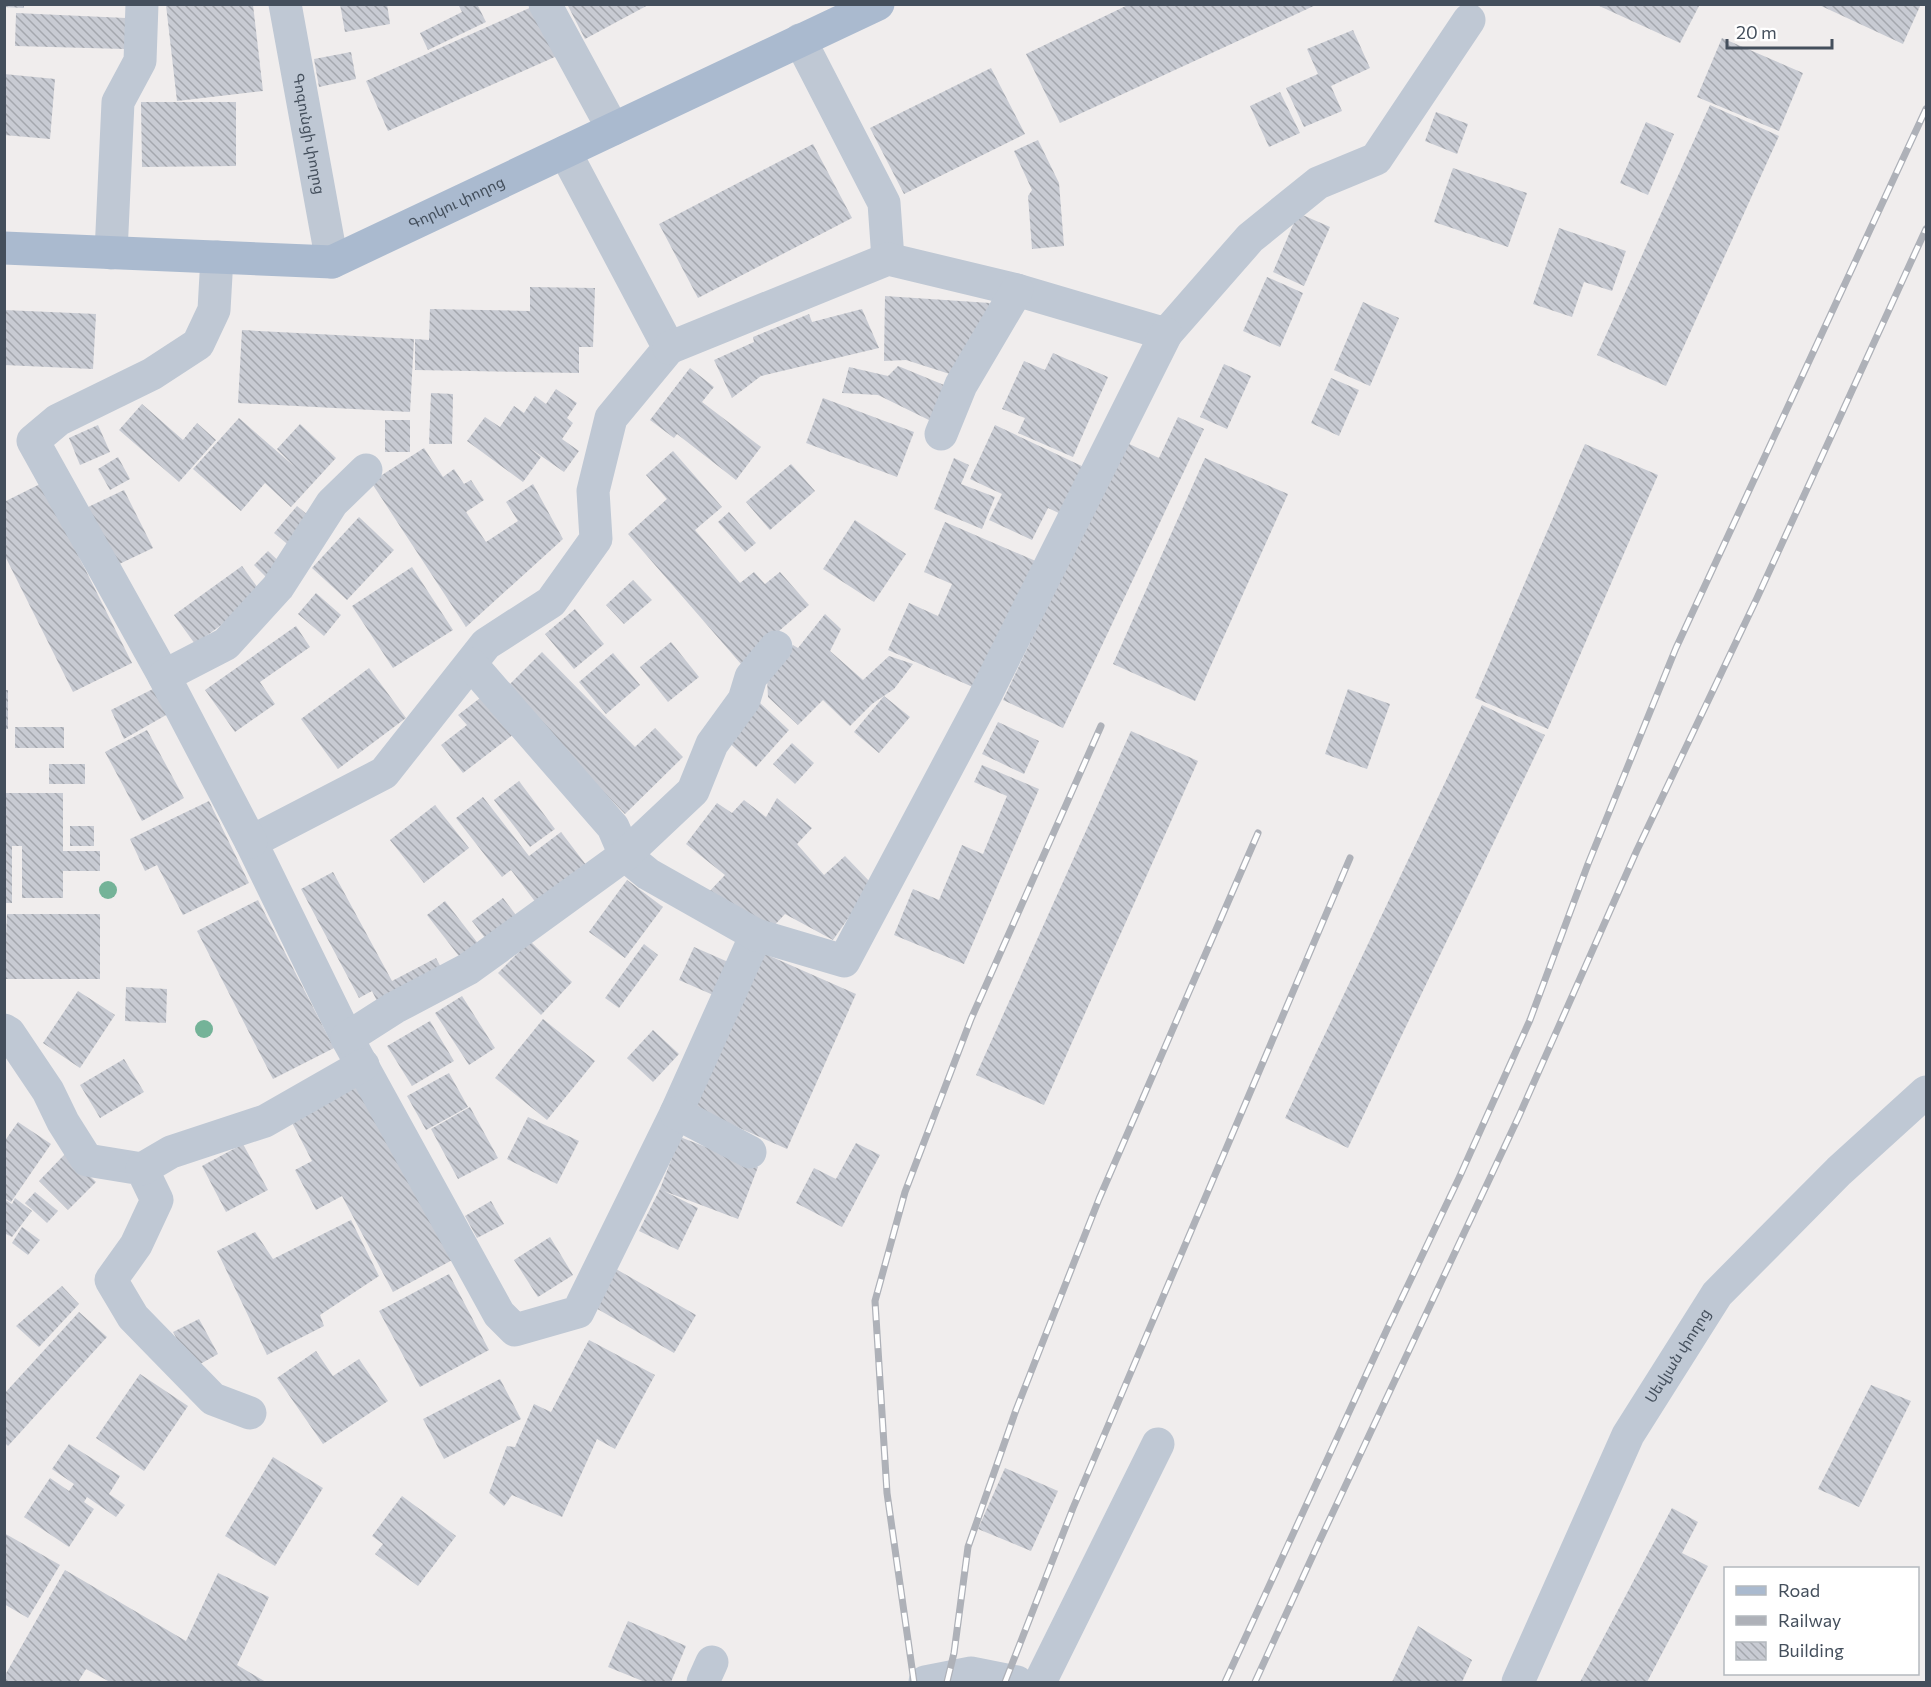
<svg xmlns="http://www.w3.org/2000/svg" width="1931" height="1687" font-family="Commissioner,'Noto Sans Armenian',sans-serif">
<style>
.building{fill:url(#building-back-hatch)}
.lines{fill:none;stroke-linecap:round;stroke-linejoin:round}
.minor{stroke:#bfc8d4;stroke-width:33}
.major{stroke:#aabacf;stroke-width:33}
.rail-casing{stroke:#aeb1b8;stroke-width:7}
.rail{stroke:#fff;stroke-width:4.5;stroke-dasharray:14;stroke-linecap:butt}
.tree{fill:#74b398}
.labels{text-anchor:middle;stroke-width:4.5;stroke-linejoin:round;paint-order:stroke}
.street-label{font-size:15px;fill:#444f5c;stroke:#fff}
</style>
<defs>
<pattern id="building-back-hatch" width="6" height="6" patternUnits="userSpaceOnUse" patternTransform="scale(1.5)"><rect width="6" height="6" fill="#c8cbd3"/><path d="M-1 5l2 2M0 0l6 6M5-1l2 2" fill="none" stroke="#a4a7ae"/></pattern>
</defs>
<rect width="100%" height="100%" fill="#f0eded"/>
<!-- building -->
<g class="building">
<polygon points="4,4 24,4 24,8 4,7"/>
<polygon points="340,4 387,4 390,24 345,32"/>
<polygon points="458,4 477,4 486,22 428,50 420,33 462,12"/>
<polygon points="567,4 650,4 585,39"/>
<polygon points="1130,4 1318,4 1060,123 1026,54"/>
<polygon points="1595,4 1700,4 1680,43"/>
<polygon points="1817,4 1921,4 1903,44"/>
<polygon points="166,5 253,5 263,91 177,101"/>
<polygon points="534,6 557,56 388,131 366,81"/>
<polygon points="16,13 126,18 125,49 15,46"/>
<polygon points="1353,30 1370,68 1331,86 1342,111 1304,127 1286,88 1318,74 1307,49"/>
<polygon points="1722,38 1803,73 1779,131 1697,97"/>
<polygon points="351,52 356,79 319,87 314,59"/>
<polygon points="991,68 1025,134 904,194 870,128"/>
<polygon points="4,74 55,79 50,139 4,135"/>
<polygon points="1280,92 1300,133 1269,147 1250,106"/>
<polygon points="141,102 236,102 236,166 142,167"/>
<polygon points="1710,105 1779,136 1666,386 1597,355"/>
<polygon points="1436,112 1468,124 1457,154 1425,141"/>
<polygon points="1646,122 1674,134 1648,195 1620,183"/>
<polygon points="1038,140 1059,183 1064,246 1032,249 1028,196 1032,190 1014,151"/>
<polygon points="813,144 852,218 698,298 659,224"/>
<polygon points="1453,168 1527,193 1508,247 1434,222"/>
<polygon points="1298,213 1330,227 1304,286 1273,272"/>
<polygon points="1559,228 1626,251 1612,291 1584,282 1572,317 1533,304"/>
<polygon points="1267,277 1303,293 1280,347 1243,331"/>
<polygon points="530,287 595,288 593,347 579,347 579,373 415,370 415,339 429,340 430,309 530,311"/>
<polygon points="885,296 990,303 956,376 906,360 884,361"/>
<polygon points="1363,302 1399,318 1370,386 1334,370"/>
<polygon points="862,309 879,348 761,376 732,398 714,360 754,342 753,337 809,314 812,322"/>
<polygon points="4,310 96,314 93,369 4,365"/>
<polygon points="242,330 414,339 410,412 238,403"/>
<polygon points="1053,353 1108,377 1073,457 1018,433 1025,418 1002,409 1024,361 1045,370"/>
<polygon points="1224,364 1251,376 1227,429 1200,417"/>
<polygon points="898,366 949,387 933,422 878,395 842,393 849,367 888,376"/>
<polygon points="690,368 714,387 702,402 761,447 736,480 677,434 674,438 650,420"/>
<polygon points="1331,378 1359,390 1339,436 1311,423"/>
<polygon points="556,389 577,403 567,418 573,423 562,439 579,451 564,472 527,446 541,457 523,482 467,441 485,417 500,427 514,406 524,413 535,396 546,404"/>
<polygon points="431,393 453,394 452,444 429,444"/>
<polygon points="823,398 914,432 897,477 806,443"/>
<polygon points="142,404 183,440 197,423 216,440 179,482 119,430"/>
<polygon points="1178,417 1204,429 1063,728 1003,700 1125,442 1159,458"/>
<polygon points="239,418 295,467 277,449 300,424 336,458 291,507 265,483 241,511 193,469"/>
<rect x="385" y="420" width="25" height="32"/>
<polygon points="98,425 110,452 80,465 69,438"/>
<polygon points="995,425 1086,468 1063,515 1048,508 1032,540 989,520 1002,494 970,479"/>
<polygon points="1585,444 1658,475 1548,729 1475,698"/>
<polygon points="424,448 443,477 454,469 464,484 471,480 484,500 466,512 486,542 518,521 506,502 533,484 563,539 466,627 371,482"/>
<polygon points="673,451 722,507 695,530 740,583 754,572 765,584 780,572 809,605 741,664 628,534 667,499 646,475"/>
<polygon points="118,457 130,479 110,490 98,469"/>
<polygon points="954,458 969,465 961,484 995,497 982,529 934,509"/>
<polygon points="1205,458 1288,494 1195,701 1113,664"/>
<polygon points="791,464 815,491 770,530 746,502"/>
<polygon points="42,483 132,663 73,692 4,554 4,502"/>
<polygon points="124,490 153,548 115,566 86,508"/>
<polygon points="297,506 314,520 291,547 274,533"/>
<polygon points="729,512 756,543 745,552 718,522"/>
<polygon points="359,517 394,550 347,600 312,568"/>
<polygon points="855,520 906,554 874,602 823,569"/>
<polygon points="945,522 1038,562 982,691 888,650 909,603 938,616 952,584 924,572"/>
<polygon points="268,551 284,566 269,580 254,565"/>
<polygon points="242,566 263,595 195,644 174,615"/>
<polygon points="412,567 453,630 393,668 352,606"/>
<polygon points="633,580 652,600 624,624 606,605"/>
<polygon points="316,593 341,615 324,636 298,614"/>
<polygon points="575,609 604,644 574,669 545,634"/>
<polygon points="825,614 841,629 830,651 863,680 889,656 913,664 894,689 872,704 850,726 823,700 798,725 768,697 767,679 774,664 793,645 798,648"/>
<polygon points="296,626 310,647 260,682 275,704 235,732 205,690"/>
<polygon points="671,642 699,677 668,702 640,667"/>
<polygon points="542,652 635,747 655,728 683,757 625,814 504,690"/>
<polygon points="613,653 640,685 606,714 579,682"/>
<polygon points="369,668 406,718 338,769 301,719"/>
<polygon points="157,687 168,714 124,739 111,710"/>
<polygon points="1348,689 1390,704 1367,769 1325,754"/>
<rect x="4" y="690" width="4" height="39"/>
<polygon points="484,695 514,734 463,773 441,745 467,725 458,715"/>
<polygon points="884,696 910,717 879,753 854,732"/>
<polygon points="759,702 789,730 756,767 726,740"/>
<polygon points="1482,705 1545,735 1348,1148 1285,1118"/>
<polygon points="998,722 1039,741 1024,774 982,754"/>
<rect x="15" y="727" width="49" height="21"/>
<polygon points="147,730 184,798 142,821 105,752"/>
<polygon points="1131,731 1198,761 1044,1105 976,1075"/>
<polygon points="792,743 814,763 795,784 773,764"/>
<rect x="49" y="764" width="36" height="20"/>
<polygon points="982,765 1039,789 964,964 894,935 913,889 939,900 962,845 983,854 1007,796 974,782"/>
<polygon points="519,781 555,829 530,847 494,800"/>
<polygon points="4,793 63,793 63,851 100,851 100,871 63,871 63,898 22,898 22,846 12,846 12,903 4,903"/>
<polygon points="483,797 529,856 561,832 593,874 543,912 511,870 502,877 456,818"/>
<polygon points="777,798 812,828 797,844 824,875 845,856 872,884 833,940 785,914 770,930 706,895 725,875 686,844 717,803 732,813 744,800 766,817"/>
<polygon points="209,801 249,883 183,915 157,865 145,871 130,839"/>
<polygon points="435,805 469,848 424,883 390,840"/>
<rect x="70" y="826" width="24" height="20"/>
<polygon points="333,872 392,981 436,958 445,975 381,1009 372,991 359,998 301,889"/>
<polygon points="627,880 663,907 625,958 589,932"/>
<polygon points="503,898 519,919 489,943 472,921"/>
<polygon points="258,900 334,1048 273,1079 197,931"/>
<polygon points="445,901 480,946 462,960 427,915"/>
<polygon points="7,914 100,914 100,979 4,979"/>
<polygon points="530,941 572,982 541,1015 498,973"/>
<polygon points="644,944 658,955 619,1008 605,998"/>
<polygon points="694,947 735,965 720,998 679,980"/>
<polygon points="763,953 856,994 787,1149 694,1108"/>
<polygon points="126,987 167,989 166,1023 125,1021"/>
<polygon points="78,991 115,1015 80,1068 43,1043"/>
<polygon points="462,996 495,1048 469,1065 435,1013"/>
<polygon points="543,1019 595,1061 547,1120 495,1078"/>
<polygon points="430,1021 454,1061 412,1086 387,1046"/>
<polygon points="653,1030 679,1054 653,1082 627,1058"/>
<polygon points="124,1059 144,1092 100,1118 80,1085"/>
<polygon points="449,1073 468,1107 426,1130 407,1096"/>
<polygon points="361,1082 456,1258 393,1292 342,1196 316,1210 295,1170 312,1161 290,1119"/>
<polygon points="470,1107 498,1158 458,1179 431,1129"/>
<polygon points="528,1117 579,1141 557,1184 507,1159"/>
<polygon points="18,1122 51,1144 11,1202 4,1198 4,1142"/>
<polygon points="680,1137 758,1167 738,1219 664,1191 698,1208 678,1250 639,1231 660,1189"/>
<polygon points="856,1143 880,1155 842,1227 796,1203 814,1168 836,1179"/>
<polygon points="243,1144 268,1190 226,1212 202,1166"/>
<polygon points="66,1153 96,1182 68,1210 39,1181"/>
<polygon points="35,1192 58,1211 47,1223 25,1203"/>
<polygon points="15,1198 32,1211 12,1237 4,1233 4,1199 12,1204"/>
<polygon points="491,1201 504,1224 477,1238 465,1216"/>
<polygon points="351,1220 379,1276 320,1315 324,1326 267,1355 217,1251 255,1232 273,1259"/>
<polygon points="22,1227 40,1240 28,1255 12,1243"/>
<polygon points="550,1237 573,1275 538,1297 514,1260"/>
<polygon points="616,1269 696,1315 674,1353 594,1307"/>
<polygon points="449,1274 489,1350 420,1387 379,1311"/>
<polygon points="62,1286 79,1304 39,1347 16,1326"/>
<polygon points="79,1312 107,1337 8,1446 4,1442 4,1394"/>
<polygon points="199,1319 218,1354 193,1368 173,1332"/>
<polygon points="589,1340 655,1375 615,1449 597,1439 562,1517 512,1495 504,1506 489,1493 507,1446 515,1447 534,1404 551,1412"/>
<polygon points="316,1351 333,1376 359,1359 388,1401 323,1444 277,1378"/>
<polygon points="140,1374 188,1406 144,1471 96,1438"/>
<polygon points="500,1379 521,1419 444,1459 423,1419"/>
<polygon points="1871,1385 1911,1401 1859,1507 1818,1489"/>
<polygon points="69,1444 120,1476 109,1494 125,1505 116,1517 87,1497 84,1502 94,1509 69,1547 24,1517 50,1478 69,1491 74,1484 52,1469"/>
<polygon points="273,1457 323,1488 275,1566 225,1536"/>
<polygon points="1005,1468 1058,1491 1031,1551 978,1529"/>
<polygon points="402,1496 456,1536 418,1586 375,1554 383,1544 372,1536"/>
<polygon points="1672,1508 1698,1522 1682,1553 1708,1566 1647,1682 1580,1682"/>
<polygon points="4,1533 60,1565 28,1618 4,1604"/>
<polygon points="65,1570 186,1641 218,1573 269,1597 237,1665 266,1682 110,1682 86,1669 78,1682 4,1682 4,1677"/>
<polygon points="628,1621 686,1646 671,1682 645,1682 608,1667"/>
<polygon points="1418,1626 1472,1660 1462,1682 1392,1682"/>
</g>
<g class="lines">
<!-- minor -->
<g class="minor">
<path id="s1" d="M285,4L332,262"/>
<polyline points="545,4 613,129"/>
<polyline points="800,40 884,203 888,259"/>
<polyline points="565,152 669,348 611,418 593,491 596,539 551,602 486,644 384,773 251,842 347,1038 499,1314 515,1330 578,1312 676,1113 756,935"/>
<polyline points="111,253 118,102 140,61 142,4"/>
<polyline points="669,348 888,259 1017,290 1166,334 1250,238 1318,183 1376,159 1469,20"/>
<polyline points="941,434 961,385 1017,290"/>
<polyline points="471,664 613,827 625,855 648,874 756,935 844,961 984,698 1166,334"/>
<polyline points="164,676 33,441 58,420 152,374 198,344 214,310 217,257"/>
<polyline points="251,842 164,676 226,644 278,587 332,503 366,470"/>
<polyline points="4,1030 9,1033 48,1091 63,1122 87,1160 142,1169 157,1200 136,1245 111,1280 133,1317 213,1399 250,1413"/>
<polyline points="347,1038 394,1008 468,969 625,855 693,791 712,744 744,700 751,677 776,647"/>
<polyline points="676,1113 750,1152"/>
<polyline points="142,1169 171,1152 265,1121 363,1065"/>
<polyline points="703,1682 712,1662"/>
<polyline points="925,1682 971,1673 1017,1682"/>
<polyline points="1040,1682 1158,1444"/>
<path id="s2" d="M1518,1682L1628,1435L1717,1294L1839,1171L1926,1092"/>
</g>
<!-- major -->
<path class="major" id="s3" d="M4,248L332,262L878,4"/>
<!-- rail casing -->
<g class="rail-casing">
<g id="rail">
<polyline points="914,1682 887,1493 875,1301 905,1192 971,1019 1101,726"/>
<polyline points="947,1682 954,1653 968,1547 1016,1410 1099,1199 1258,833"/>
<polyline points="1005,1682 1073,1508 1350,858"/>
<polyline points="1225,1682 1389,1325 1459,1178 1530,1020 1588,864 1676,648 1926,109"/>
<polyline points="1255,1682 1319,1542 1519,1116 1637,850 1757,598 1926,229"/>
</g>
</g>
<!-- rail -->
<use href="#rail" class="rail"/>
</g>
<!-- trees -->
<g class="tree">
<circle cx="108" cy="890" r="9"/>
<circle cx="204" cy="1029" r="9"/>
</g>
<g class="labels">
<!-- street labels -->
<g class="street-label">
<text dy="5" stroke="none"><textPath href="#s1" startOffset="132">Գոգունցի փողոց</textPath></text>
<text dy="5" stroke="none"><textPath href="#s3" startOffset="466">Գորկու փողոց</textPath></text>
<text dy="5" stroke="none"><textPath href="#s2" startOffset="364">Սեվյան փողոց</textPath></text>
</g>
</g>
<!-- border -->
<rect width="1931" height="1687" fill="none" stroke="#444f5c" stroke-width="12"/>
<!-- legend -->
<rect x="1724" y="1567" width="195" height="108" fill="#ffffff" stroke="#b4b9be" stroke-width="1.5"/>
<rect x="1736" y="1586" width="30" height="9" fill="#aabacf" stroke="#b4b9be" stroke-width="1.5"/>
<text x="1778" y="1597" font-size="18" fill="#444f5c">Road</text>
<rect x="1736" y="1616" width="30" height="9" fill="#aeb1b8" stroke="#b4b9be" stroke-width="1.5"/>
<text x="1778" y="1627" font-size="18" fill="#444f5c">Railway</text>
<rect x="1736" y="1642" width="30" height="18" fill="url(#building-back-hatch)" stroke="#b4b9be" stroke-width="1.5"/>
<text x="1778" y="1657" font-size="18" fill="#444f5c">Building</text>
<!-- scale -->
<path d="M1727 39v9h105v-9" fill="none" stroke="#444f5c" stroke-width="3"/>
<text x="1736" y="39" font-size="18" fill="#444f5c" stroke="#ffffff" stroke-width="4.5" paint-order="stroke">20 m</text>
</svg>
